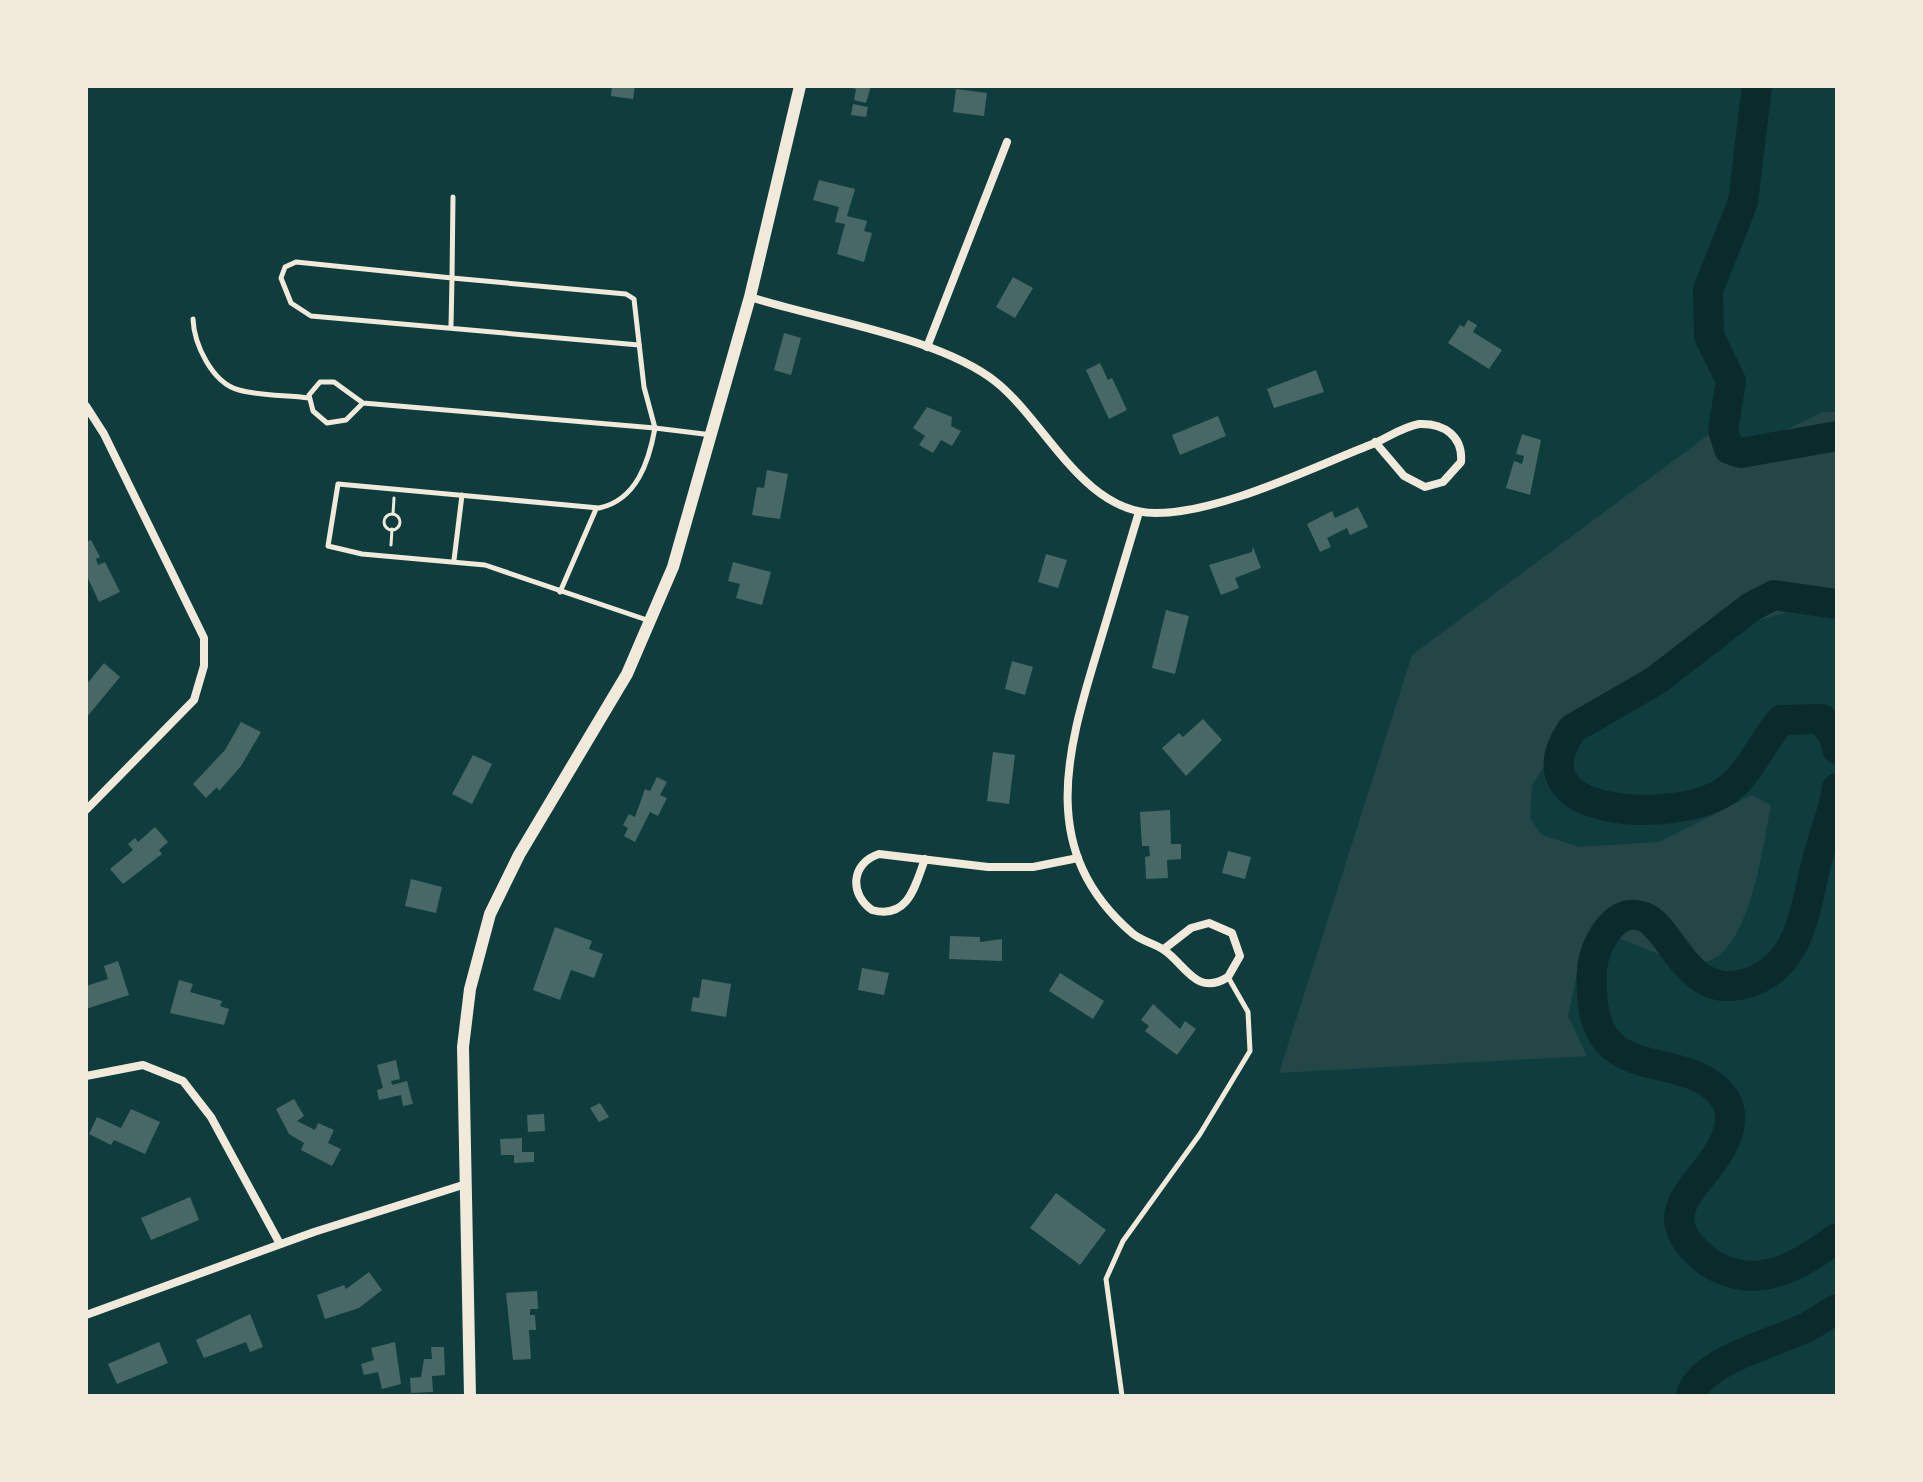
<svg xmlns="http://www.w3.org/2000/svg" width="1923" height="1482" font-family="Jost,sans-serif">
<style>
.green{fill:#244646}
.lines{fill:none;stroke-linecap:round;stroke-linejoin:round}
.river{stroke:#0a2a2b;stroke-width:30}
.building{fill:#486865}
.path{stroke:#f1e9da;stroke-width:3}
.service{stroke:#f1e9da;stroke-width:5}
.minor{stroke:#f1e9da;stroke-width:8}
.tertiary{stroke:#f1e9da;stroke-width:12}
</style>
<rect width="100%" height="100%" fill="#0f3d3e"/>
<!-- green -->
<path class="green" d="M1822,412H1837V599L1751,622L1659,660L1562,740L1532,785L1530,818L1542,835L1579,847L1659,842L1752,795L1771,805C1763,844 1749,971 1692,963C1665,959 1636,944 1610,935L1582,950L1568,1016L1587,1056L1279,1073L1412,655L1727,421L1736,440L1753,446Z"/>
<g class="lines">
<!-- river -->
<g class="river">
<polyline points="1757,86 1743,202 1708,290 1709,336 1731,381 1723,430 1729,449 1741,453 1837,436"/>
<path d="M1837,604L1774,595L1751,607L1655,681L1572,729C1511,820 1676,823 1724,792C1748,777 1762,742 1781,720L1822,719L1834,736L1837,749"/>
<path d="M1837,788C1834,809 1827,826 1821,846C1805,896 1807,964 1748,983C1733,987 1720,988 1707,981C1678,966 1664,924 1644,917C1620,907 1604,931 1596,951C1590,967 1591,987 1593,1004C1602,1086 1691,1048 1725,1099C1731,1108 1731,1118 1729,1128C1717,1180 1644,1205 1700,1255C1715,1270 1740,1278 1762,1275C1789,1272 1815,1254 1837,1238"/>
<path d="M1691,1396C1698,1362 1776,1342 1805,1328C1816,1323 1826,1315 1837,1309"/>
</g>
</g>
<!-- building -->
<g class="building">
<polygon points="612,86 635,86 633,99 611,96"/>
<polygon points="871,86 866,103 854,100 856,89 847,87"/>
<polygon points="956,89 987,93 984,116 953,112"/>
<polygon points="853,104 868,107 866,117 851,115"/>
<polygon points="819,180 855,189 847,216 867,221 864,231 872,233 864,262 837,254 845,224 835,222 839,207 813,200"/>
<polygon points="1013,277 1033,288 1015,318 996,307"/>
<polygon points="1468,320 1477,325 1473,332 1502,350 1489,369 1448,343 1460,325 1464,327"/>
<polygon points="784,333 801,338 791,375 774,370"/>
<polygon points="1100,363 1108,380 1112,378 1127,410 1109,419 1086,370"/>
<polygon points="1316,370 1324,392 1274,408 1267,389"/>
<polygon points="927,407 952,417 951,426 961,431 952,446 941,440 933,453 919,445 925,436 913,428"/>
<polygon points="1218,416 1226,436 1180,455 1172,435"/>
<polygon points="1522,434 1541,440 1530,495 1506,488 1514,461 1522,464 1524,456 1516,454"/>
<polygon points="767,470 788,474 780,519 752,515 757,487 764,488"/>
<polygon points="1358,507 1368,527 1350,535 1347,528 1327,538 1331,547 1320,552 1307,524 1332,511 1335,518"/>
<polygon points="91,540 100,557 96,559 98,565 105,562 120,592 99,602 86,574 86,542"/>
<polygon points="1253,547 1261,568 1235,578 1239,588 1221,595 1209,565 1252,552"/>
<polygon points="1046,554 1067,560 1058,588 1038,582"/>
<polygon points="733,562 771,572 762,605 736,598 740,584 728,581"/>
<polygon points="1166,610 1189,616 1175,674 1152,668"/>
<polygon points="1012,661 1033,667 1025,695 1005,689"/>
<polygon points="104,663 120,677 86,718 86,685"/>
<polygon points="1203,719 1222,740 1186,776 1162,748 1179,733 1183,737"/>
<polygon points="241,722 261,732 241,766 219,791 217,787 206,798 193,784 225,750"/>
<polygon points="993,752 1015,755 1009,804 987,801"/>
<polygon points="473,755 492,764 472,804 452,794"/>
<polygon points="657,777 667,782 660,795 667,798 658,816 650,812 635,842 624,836 628,828 623,825 629,814 635,817 645,789 650,791"/>
<polygon points="1170,810 1171,844 1181,844 1181,859 1167,860 1168,878 1146,879 1145,857 1150,856 1149,846 1142,846 1140,812"/>
<polygon points="155,827 168,842 159,850 162,854 123,884 110,869 133,850 128,844 135,838 138,842"/>
<polygon points="1228,851 1251,857 1245,879 1222,873"/>
<polygon points="411,879 442,887 436,913 405,906"/>
<polygon points="555,927 592,941 589,949 603,954 594,978 571,970 560,1000 533,990"/>
<polygon points="950,936 980,937 980,942 1002,939 1002,961 949,959"/>
<polygon points="118,961 129,995 86,1009 86,986 108,979 104,966"/>
<polygon points="862,968 889,973 884,995 858,990"/>
<polygon points="1060,973 1104,1001 1093,1019 1049,991"/>
<polygon points="702,979 731,984 726,1017 691,1011 693,997 699,998"/>
<polygon points="179,980 193,984 190,992 222,1001 220,1006 229,1009 224,1025 170,1013"/>
<polygon points="1153,1004 1180,1029 1185,1021 1196,1029 1177,1055 1145,1031 1149,1026 1141,1020"/>
<polygon points="396,1060 400,1079 391,1081 392,1085 407,1081 413,1104 403,1106 401,1095 379,1100 377,1090 383,1088 377,1065"/>
<polygon points="294,1099 304,1116 297,1121 315,1130 318,1123 334,1130 328,1143 341,1149 332,1166 301,1150 304,1143 289,1134 276,1109"/>
<polygon points="600,1103 609,1117 599,1122 590,1108"/>
<polygon points="131,1109 160,1122 145,1154 114,1140 111,1145 89,1134 97,1117 121,1128"/>
<polygon points="544,1114 545,1131 528,1132 527,1115"/>
<polygon points="522,1138 522,1152 534,1152 534,1162 514,1163 514,1155 501,1155 500,1139"/>
<polygon points="1056,1193 1106,1230 1080,1265 1030,1228"/>
<polygon points="190,1197 199,1220 151,1240 141,1218"/>
<polygon points="369,1272 382,1290 359,1308 325,1319 317,1295 344,1285 346,1289"/>
<polygon points="537,1291 538,1309 530,1309 530,1315 535,1315 536,1330 529,1330 531,1359 513,1360 506,1293"/>
<polygon points="250,1314 263,1347 250,1352 246,1342 204,1358 196,1340"/>
<polygon points="159,1342 168,1363 117,1384 108,1364"/>
<polygon points="395,1342 401,1384 382,1389 378,1372 364,1375 361,1364 374,1360 371,1348"/>
<polygon points="431,1347 444,1347 445,1375 432,1376 433,1392 411,1393 410,1378 421,1377 424,1359 432,1359"/>
</g>
<g class="lines">
<!-- path -->
<g class="path">
<polyline points="393,514 394,498"/>
<circle cx="392" cy="522" r="8"/>
<polyline points="391,545 392,529"/>
</g>
<!-- service -->
<g class="service">
<path d="M193,319C194,344 212,383 239,390C261,396 286,395 309,398"/>
<polyline points="451,326 452,278 296,262 285,267 281,278 291,303 311,316 639,345"/>
<polyline points="363,403 346,420 327,423 313,411 309,395 320,382 334,382 363,403 655,428 644,387 634,299 626,294 452,278 453,197"/>
<polyline points="454,560 462,495"/>
<polyline points="560,592 596,509"/>
<path d="M647,620L485,565L362,554L328,546L338,484L599,508C637,500 649,461 655,428L712,435"/>
<polyline points="1122,1396 1106,1279 1123,1241 1200,1134 1250,1051 1248,1012 1228,977"/>
</g>
<!-- minor -->
<g class="minor">
<path d="M750,297C822,320 940,337 996,382C1046,422 1083,513 1156,513C1221,513 1313,467 1375,443C1390,436 1403,427 1419,424C1444,423 1463,436 1461,462L1443,482L1425,487L1404,476L1375,442"/>
<polyline points="927,347 1007,142"/>
<polyline points="86,406 104,434 204,638 204,666 194,700 86,810"/>
<path d="M1139,512C1125,559 1111,605 1097,652C1066,754 1038,852 1132,933C1141,941 1154,943 1164,950C1186,965 1196,997 1228,977L1240,956L1232,933L1209,923L1191,928L1164,949"/>
<path d="M925,859C915,886 908,920 872,910C849,894 851,863 879,854L988,867H1033L1078,858"/>
<polyline points="86,1076 143,1065 183,1081 211,1117 280,1244"/>
<polyline points="86,1315 314,1232 466,1184"/>
</g>
<!-- tertiary -->
<polyline class="tertiary" points="470,1396 463,1047 470,989 490,914 519,855 627,674 673,567 750,297 800,86"/>
</g>
<!-- border -->
<rect width="1923" height="1482" fill="none" stroke="#f1e9da" stroke-width="176"/>
</svg>
